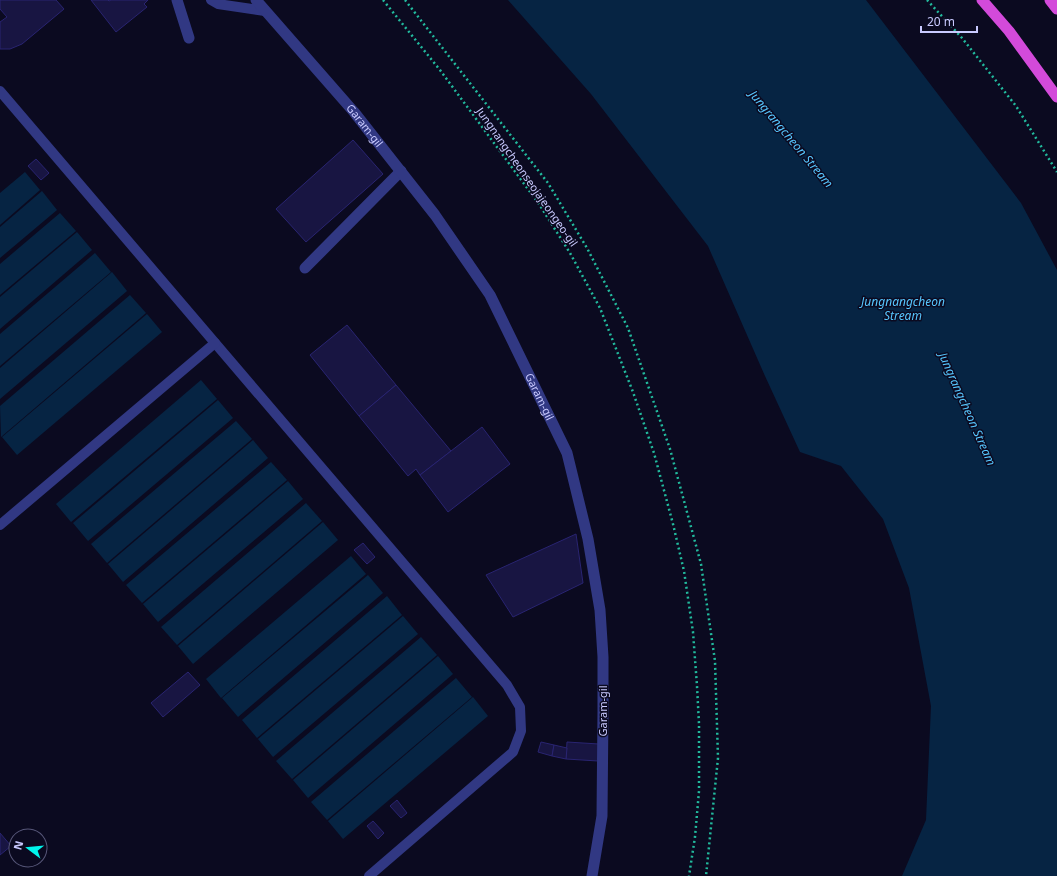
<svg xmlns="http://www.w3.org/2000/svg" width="1057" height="876" font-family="'Noto Sans',sans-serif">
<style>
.water{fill:#062443}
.building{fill:#181542;stroke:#292471}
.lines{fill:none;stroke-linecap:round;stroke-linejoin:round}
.path{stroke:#22ba9d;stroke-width:2.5;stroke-dasharray:2 3;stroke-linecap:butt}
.service{stroke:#313883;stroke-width:10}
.minor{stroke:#313883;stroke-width:11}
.tertiary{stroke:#313883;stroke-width:11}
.trunk{stroke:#d34ada;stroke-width:11}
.labels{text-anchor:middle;stroke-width:3;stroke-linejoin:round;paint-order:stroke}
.street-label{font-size:11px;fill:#c9caff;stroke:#0b0a20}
.water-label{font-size:12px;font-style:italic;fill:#57c7ff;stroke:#0b0a20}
</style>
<rect width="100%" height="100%" fill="#0b0a20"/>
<!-- water -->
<g class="water">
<polygon points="508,0 866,0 1021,203 1057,270 1057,876 902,876 926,820 931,706 909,588 883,519 841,466 800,452 765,376 708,246 591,94"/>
<polygon points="25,172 40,190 0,225 0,193"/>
<polygon points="42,191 57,210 0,258 0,227"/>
<polygon points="60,213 76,231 0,295 0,264"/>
<polygon points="77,232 92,250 0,329 0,297"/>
<polygon points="95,253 111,272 0,366 0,334"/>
<polygon points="112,272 127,291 0,399 0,368"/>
<polygon points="130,295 146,313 1,437 0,406"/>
<polygon points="147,314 162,332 17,455 2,437"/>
<polygon points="201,380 217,399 71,522 56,504"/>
<polygon points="218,400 233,418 88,541 73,523"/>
<polygon points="236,421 252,439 107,563 91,544"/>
<polygon points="253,440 268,458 123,582 108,564"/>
<polygon points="271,462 287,480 142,603 126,585"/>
<polygon points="288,481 303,499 158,622 143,604"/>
<polygon points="306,503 322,521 177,645 161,627"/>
<polygon points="323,522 338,540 193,664 178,646"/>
<polygon points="351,556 366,574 221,698 206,679"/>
<polygon points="368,575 383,593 238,717 222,698"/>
<polygon points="387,596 402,615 257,738 242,720"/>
<polygon points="403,616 418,634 273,757 258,739"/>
<polygon points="421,637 437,655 292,779 276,761"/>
<polygon points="438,656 453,674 308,798 293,780"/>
<polygon points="456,678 472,697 327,820 311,802"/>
<polygon points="473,697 488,716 343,839 328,821"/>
</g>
<!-- building -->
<g class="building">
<polygon points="0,0 56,0 64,9 22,44 10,49 0,49 0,22 7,17 0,9"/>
<polygon points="91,0 108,0 109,1 111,0 148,0 144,4 147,7 116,32"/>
<polygon points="353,140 383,174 306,242 276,209"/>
<polygon points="36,159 49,173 41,180 28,166"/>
<polygon points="347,325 396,385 359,416 310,355"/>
<polygon points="396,385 451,451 420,475 416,469 408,476 359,416"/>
<polygon points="482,427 510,464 448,512 420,475"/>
<polygon points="576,534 583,583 513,617 486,575"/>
<polygon points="363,543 375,557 367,564 354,550"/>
<polygon points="188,672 200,685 163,717 151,703"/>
<polygon points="541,742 554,745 552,756 538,752"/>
<polygon points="567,742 599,744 598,761 566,759"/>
<polygon points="554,745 567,748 566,759 552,756"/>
<polygon points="397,800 407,813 401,818 390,806"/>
<polygon points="373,821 384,833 378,839 367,826"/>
<polygon points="0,833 11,846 0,855"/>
</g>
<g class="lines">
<!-- path -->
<g class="path">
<polyline points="383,0 440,70 539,204 570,253 600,308 633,392 654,453 673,524 684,571 693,632 697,686 699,724 699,791 695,837 689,876"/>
<polyline points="405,0 548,183 587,248 628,328 670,449 701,564 715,661 718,758 706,876"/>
<polyline points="927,0 962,38 1016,106 1057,172"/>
</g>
<!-- service -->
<g class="service">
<polyline points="211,0 218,4 265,11"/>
<polyline points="0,91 507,685 520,707 521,731 513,752 369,876"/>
<polyline points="0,525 215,343"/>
</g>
<!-- minor -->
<g class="minor">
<polyline points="177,0 189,38"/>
<polyline points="305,268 401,171"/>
</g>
<!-- tertiary -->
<path class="tertiary" id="s1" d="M256,0L354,112L435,215L490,295L567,453L588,539L600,610L603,657V711L602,816L592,876"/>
<!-- trunk -->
<g class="trunk">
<polyline points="982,0 1009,31 1057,97"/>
<polyline points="1050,0 1057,9"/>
</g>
</g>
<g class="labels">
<!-- street labels -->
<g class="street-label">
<text dy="4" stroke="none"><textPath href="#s1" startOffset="166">Garam-gil</textPath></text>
<text transform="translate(527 177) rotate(55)" y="4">Jungnangcheonseojajeongeo-gil</text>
<text dy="4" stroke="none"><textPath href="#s1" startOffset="490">Garam-gil</textPath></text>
<text transform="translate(603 711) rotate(-90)" y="4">Garam-gil</text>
</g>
<!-- water labels -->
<g class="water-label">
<text transform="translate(791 139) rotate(50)" y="4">Jungrangcheon Stream</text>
<text x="903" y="306">Jungnangcheon<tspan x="903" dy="14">Stream</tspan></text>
<text transform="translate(967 409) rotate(66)" y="4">Jungrangcheon Stream</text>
</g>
</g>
<!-- north arrow -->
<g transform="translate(28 848) rotate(286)"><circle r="19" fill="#0b0a20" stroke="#575779"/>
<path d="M0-3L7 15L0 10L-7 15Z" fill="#00f4ec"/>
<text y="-6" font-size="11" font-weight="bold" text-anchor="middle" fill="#c9caff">N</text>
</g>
<!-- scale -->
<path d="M921 26v6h56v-6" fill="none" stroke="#c9caff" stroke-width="2"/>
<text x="927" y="26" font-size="12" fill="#c9caff" stroke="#0b0a20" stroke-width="3" paint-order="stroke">20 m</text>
</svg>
